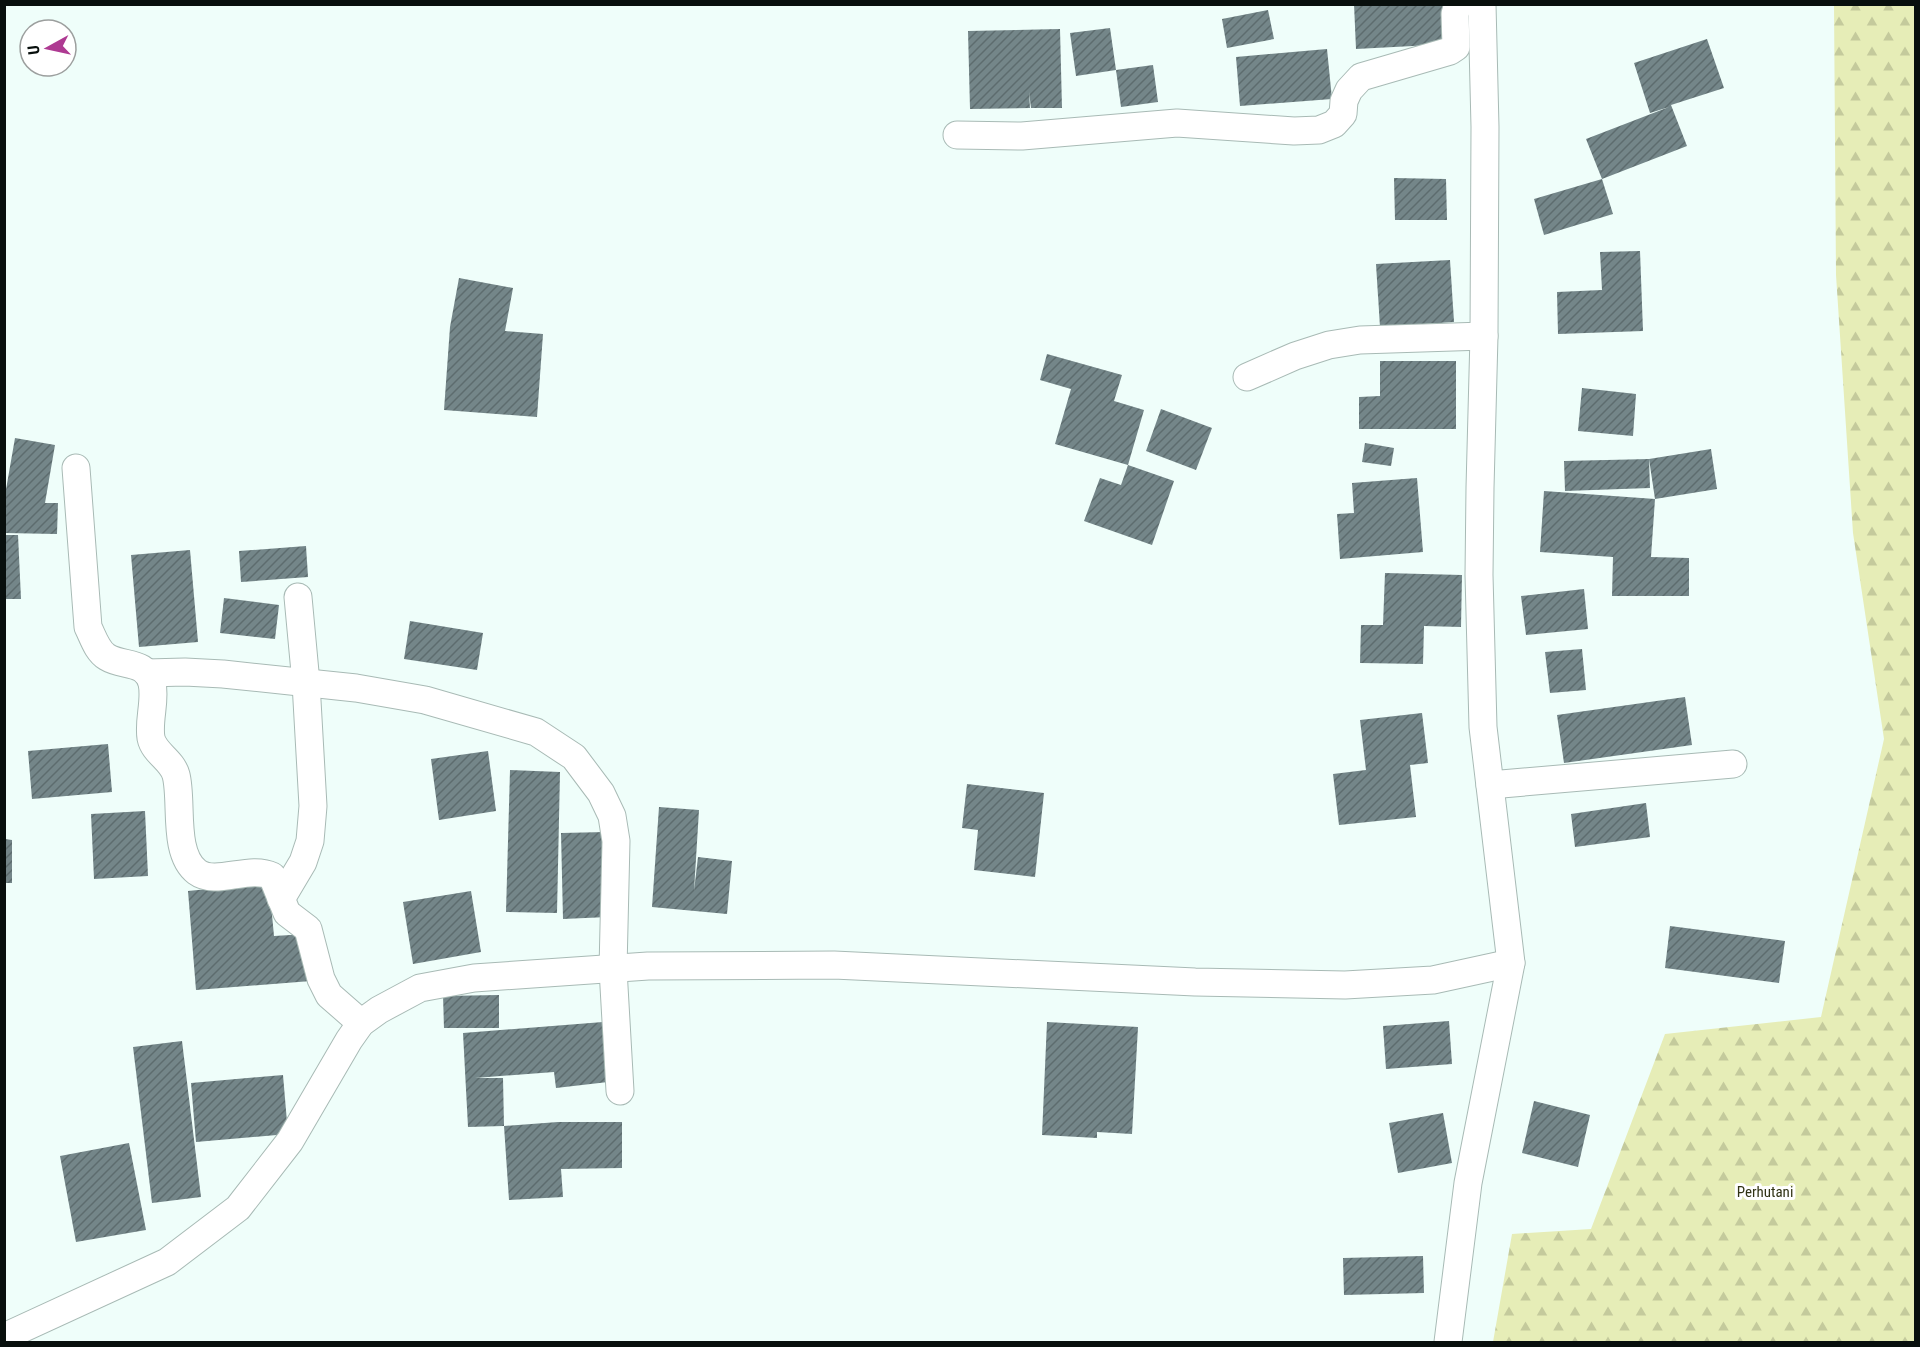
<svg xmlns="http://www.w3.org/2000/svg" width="1920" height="1347" font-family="'Roboto Condensed',sans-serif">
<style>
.forest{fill:url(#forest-firs)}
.building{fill:url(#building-hatch)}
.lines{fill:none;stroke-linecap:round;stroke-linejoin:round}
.street-casing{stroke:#a8bab5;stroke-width:29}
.street{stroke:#fff;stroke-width:27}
.labels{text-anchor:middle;stroke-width:6;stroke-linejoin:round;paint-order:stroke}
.park-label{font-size:15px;fill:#313314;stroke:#fff}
</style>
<defs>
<pattern id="forest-firs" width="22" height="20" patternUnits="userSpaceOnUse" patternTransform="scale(1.5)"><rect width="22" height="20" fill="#e6edb7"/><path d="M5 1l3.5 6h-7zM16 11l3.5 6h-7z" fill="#c4ca9c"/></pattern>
<pattern id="building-hatch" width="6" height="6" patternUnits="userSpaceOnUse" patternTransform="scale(1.5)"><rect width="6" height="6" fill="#748689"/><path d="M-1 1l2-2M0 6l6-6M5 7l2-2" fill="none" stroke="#5d6c6e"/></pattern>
</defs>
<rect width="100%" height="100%" fill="#effefa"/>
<!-- forest -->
<polygon class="forest" points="1834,5 1915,5 1915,1342 1493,1342 1512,1234 1591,1229 1665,1034 1821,1017 1884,739 1853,533 1836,275"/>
<!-- building -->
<g class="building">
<polygon points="1354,4 1449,4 1451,44 1356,49"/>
<polygon points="1268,10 1274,39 1227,48 1222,19"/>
<polygon points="1110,28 1116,70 1076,76 1070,33"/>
<polygon points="1060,29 1062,108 1031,108 1029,92 1030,108 970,109 968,31"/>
<polygon points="1707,39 1724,88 1671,105 1687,146 1602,179 1586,139 1669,107 1650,113 1634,63"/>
<polygon points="1327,49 1332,99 1240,106 1236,57"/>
<polygon points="1153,65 1158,102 1121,107 1116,70"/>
<polygon points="1394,178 1446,179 1447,220 1395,220"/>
<polygon points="1602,179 1613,214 1544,235 1534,199"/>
<polygon points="1640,251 1643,331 1558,334 1557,292 1602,290 1600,252"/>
<polygon points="1450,260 1454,322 1380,327 1376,264"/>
<polygon points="459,278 513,288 505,331 543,334 537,417 444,410 450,327"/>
<polygon points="1047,354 1122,375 1114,401 1144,410 1128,465 1055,444 1071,389 1040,380"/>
<polygon points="1380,361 1456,361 1456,429 1359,429 1359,397 1380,396"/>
<polygon points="1582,388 1636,394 1633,436 1578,431"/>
<polygon points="1161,409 1212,428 1196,470 1146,451"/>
<polygon points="15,438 55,445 45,503 58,503 57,534 4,533 4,501"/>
<polygon points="1365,443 1394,448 1391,466 1362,462"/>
<polygon points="1711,449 1717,489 1655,499 1651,557 1689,558 1689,596 1612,596 1613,557 1540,552 1544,491 1655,499 1649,459 1650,488 1565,491 1564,461 1649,459"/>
<polygon points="1128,465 1174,481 1152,545 1084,521 1100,478 1121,485"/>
<polygon points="1417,478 1423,552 1340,559 1337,514 1354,513 1352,483"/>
<polygon points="4,535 18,535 21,599 4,599"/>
<polygon points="306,546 308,577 241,582 239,551"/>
<polygon points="190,550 198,642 139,647 131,555"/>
<polygon points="1385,573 1462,575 1461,627 1424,626 1423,664 1360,663 1361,625 1383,625"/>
<polygon points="1584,589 1588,629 1526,635 1521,596"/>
<polygon points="224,598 279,605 275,639 220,633"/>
<polygon points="410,621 483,633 477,670 404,659"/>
<polygon points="1582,649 1586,690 1550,693 1545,652"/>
<polygon points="1685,697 1692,745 1564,763 1557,715"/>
<polygon points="1422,713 1428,763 1410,765 1416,817 1339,825 1333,774 1366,770 1360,720"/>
<polygon points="108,744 112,792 32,799 28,751"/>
<polygon points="488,751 496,811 439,820 431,759"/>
<polygon points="510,770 560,772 557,913 506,912"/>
<polygon points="967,784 1044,793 1035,877 974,870 978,830 962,828"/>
<polygon points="1646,803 1650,837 1575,847 1571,814"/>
<polygon points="659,807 699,810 694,891 698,857 732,861 727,914 652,907"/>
<polygon points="145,811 148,876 94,879 91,814"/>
<polygon points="606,832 608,917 563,919 561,833"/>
<polygon points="5,839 12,840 12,883 5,883"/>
<polygon points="269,883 274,936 307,934 311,981 196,990 188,891"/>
<polygon points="471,891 481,952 413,964 403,902"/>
<polygon points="1670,926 1785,941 1779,983 1665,968"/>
<polygon points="499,995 499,1028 444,1028 443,996"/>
<polygon points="1449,1021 1452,1064 1386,1069 1383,1026"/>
<polygon points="603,1022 608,1082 556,1088 554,1072 475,1078 503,1078 504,1126 468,1127 463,1033"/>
<polygon points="1047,1022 1138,1027 1132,1134 1097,1132 1097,1138 1042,1135"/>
<polygon points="182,1041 201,1197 152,1203 133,1047"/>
<polygon points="283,1075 288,1134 196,1142 191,1083"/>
<polygon points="1534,1101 1590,1115 1578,1167 1522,1153"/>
<polygon points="1443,1113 1452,1163 1398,1173 1389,1123"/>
<polygon points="558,1122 622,1122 622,1168 561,1169 563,1197 509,1200 504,1126"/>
<polygon points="129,1143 146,1230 76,1242 60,1156"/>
<polygon points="1423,1256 1424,1293 1344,1295 1343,1258"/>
</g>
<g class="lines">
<!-- street casing -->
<g class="street-casing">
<g id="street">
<polyline points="957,135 1022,136 1177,123 1294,131 1319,130 1334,124 1343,114 1344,101 1349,90 1361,77 1450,51 1456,47 1455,14 1458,4"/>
<polyline points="1247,377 1295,356 1329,345 1360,340 1484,336"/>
<path d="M76,468L88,627C93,637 97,651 107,657C123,667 146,660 152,683C156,701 148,720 151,738C154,753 172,760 176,775C183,801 172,853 197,872C216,886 249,865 272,876L287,913L308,929L321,979L329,995L361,1023"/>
<polyline points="147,673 185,672 223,674 356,688 425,700 536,732 574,757 601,793 612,816 616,841 613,969 620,1091"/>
<polyline points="1490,785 1733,764"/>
<polyline points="281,899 303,862 310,841 313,806 306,683 298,597"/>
<polyline points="4,1337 167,1262 238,1208 290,1141 349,1040 361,1023 379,1010 420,988 474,978 648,966 834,965 1195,982 1345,985 1433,980 1511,963"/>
<polyline points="1448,1342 1468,1183 1511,963 1483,727 1479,575 1480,488 1484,336 1485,127 1482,4"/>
</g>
</g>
<!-- street -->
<use href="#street" class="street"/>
</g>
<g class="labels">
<!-- park labels -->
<g class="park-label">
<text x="1765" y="1197">Perhutani</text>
</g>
</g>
<!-- border -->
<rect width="1920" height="1347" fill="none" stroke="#080f0d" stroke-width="12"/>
<!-- north arrow -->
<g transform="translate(48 48) rotate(262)"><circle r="28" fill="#ffffff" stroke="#9c9f9e" stroke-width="1.5"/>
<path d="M0-4.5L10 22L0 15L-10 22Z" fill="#ae3a92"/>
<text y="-9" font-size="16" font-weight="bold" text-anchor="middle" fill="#080f0d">U</text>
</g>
</svg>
